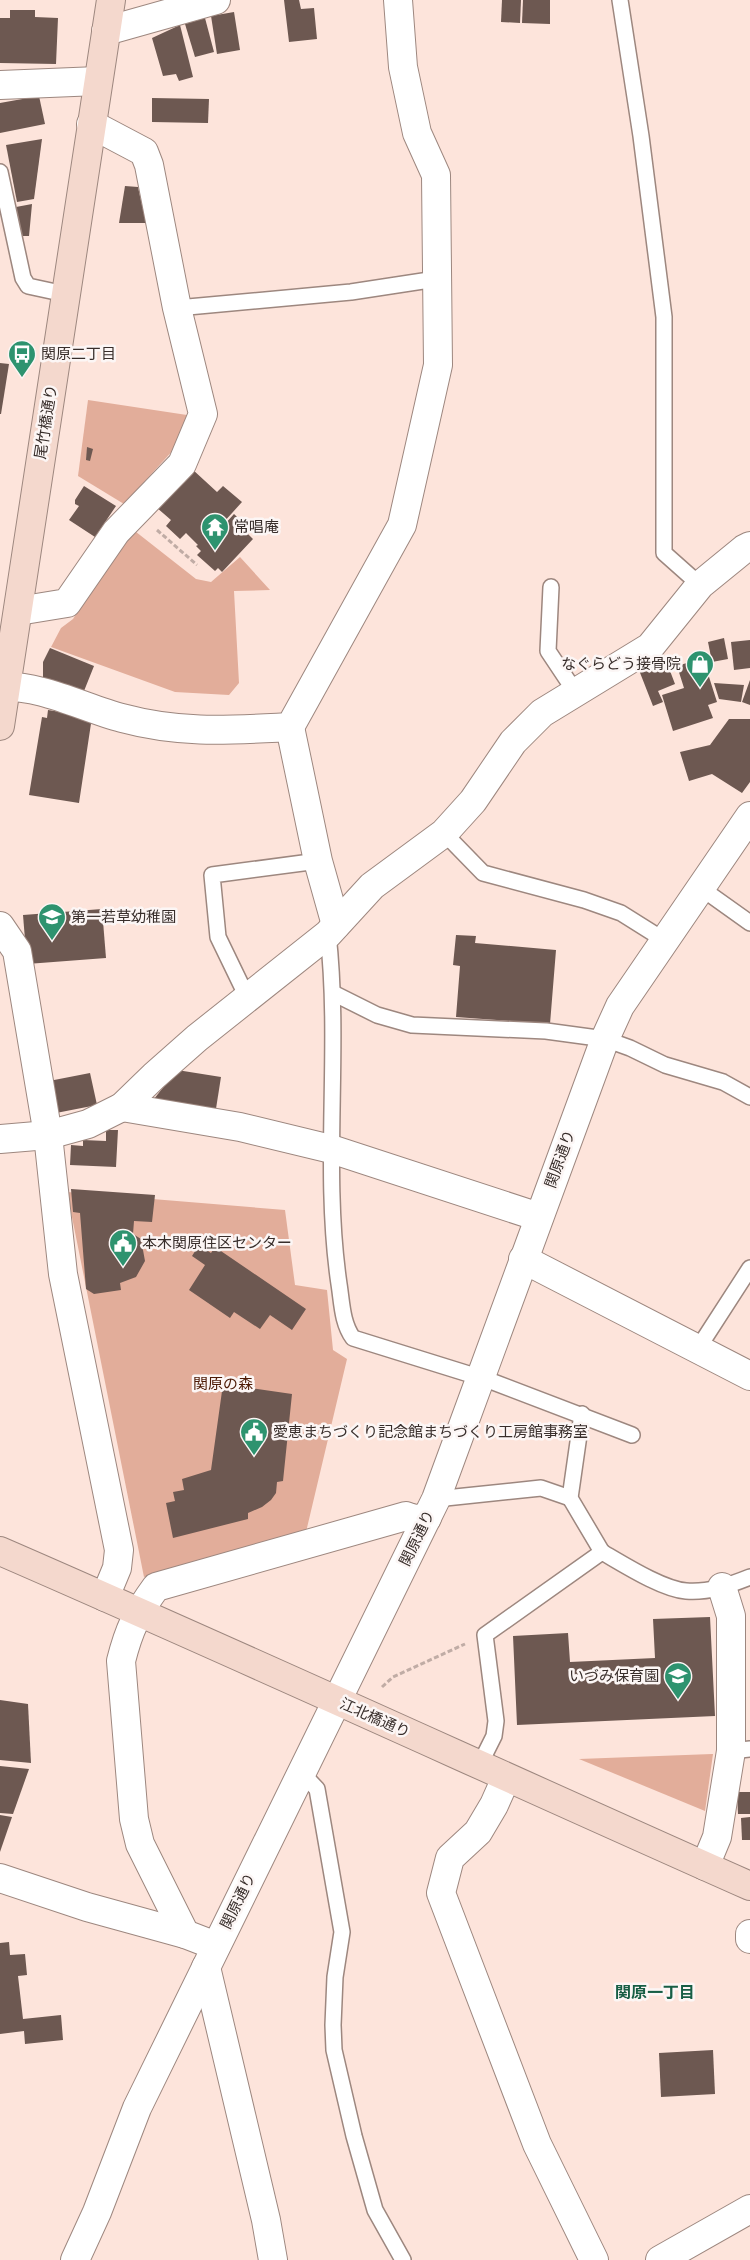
<svg xmlns="http://www.w3.org/2000/svg" width="750" height="2260" font-family="'Asap Condensed','Noto Sans JP',sans-serif">
<style>
.green{fill:#e2ad9a}
.building{fill:#6d5851}
.lines{fill:none;stroke-linecap:round;stroke-linejoin:round}
.lane-casing{stroke:#9d877f;stroke-width:18}
.street-casing{stroke:#9d877f;stroke-width:30}
.secondary-casing{stroke:#9d877f;stroke-width:30}
.path{stroke:#c0aca5;stroke-width:3;stroke-dasharray:5 2.5;stroke-linecap:butt}
.lane{stroke:#fff;stroke-width:15}
.street{stroke:#fff;stroke-width:28}
.secondary{stroke:#f4d8cd;stroke-width:28}
.labels{text-anchor:middle;stroke-width:5;stroke-linejoin:round;paint-order:stroke}
.poi-label{font-size:15px;fill:#382e2b;stroke:#fcf6f5;text-anchor:start}
.street-label{font-size:15px;fill:#382e2b;stroke:#fcf6f5}
.park-label{font-size:15px;fill:#4d1a05;stroke:#fcf6f5}
.neighbourhood-label{font-size:16px;font-weight:bold;fill:#175e45;stroke:#fcf6f5}
</style>
<rect width="100%" height="100%" fill="#fde4db"/>
<!-- green -->
<g class="green">
<polygon points="88,400 187,415 175,448 124,504 78,476"/>
<polygon points="131,528 196,579 211,582 240,557 270,590 234,591 239,683 229,695 175,692 51,647 61,628 73,619 121,541"/>
<polygon points="67,1192 285,1210 295,1285 327,1290 333,1350 347,1359 306,1532 144,1577"/>
<polygon points="713,1754 705,1811 579,1759 712,1754"/>
</g>
<!-- building -->
<g class="building">
<polygon points="284,0 299,0 301,9 314,8 317,39 289,42"/>
<polygon points="502,0 521,0 520,23 501,22"/>
<polygon points="523,0 550,0 550,24 522,23"/>
<polygon points="10,10 35,10 35,17 58,18 56,64 0,63 0,18 10,18"/>
<polygon points="234,12 240,50 217,54 211,16"/>
<polygon points="205,18 214,52 195,57 185,24"/>
<polygon points="180,25 193,77 179,81 176,74 163,76 152,38"/>
<polygon points="39,96 45,124 0,133 0,103"/>
<polygon points="152,98 209,99 208,123 152,122"/>
<polygon points="42,139 34,199 17,202 6,145"/>
<polygon points="125,186 138,187 146,223 119,223"/>
<polygon points="32,204 29,236 21,236 16,207"/>
<polygon points="0,363 9,364 1,414 0,414"/>
<polygon points="87,447 93,449 90,461 86,460"/>
<polygon points="192,469 217,492 223,486 242,502 223,523 224,525 234,514 251,530 248,534 253,539 222,572 218,568 215,571 197,555 201,551 196,546 198,545 186,533 180,539 166,526 171,520 156,507"/>
<polygon points="84,486 116,506 95,537 69,520 79,506 75,504 75,500"/>
<polygon points="724,638 728,659 712,662 708,642"/>
<polygon points="750,640 750,668 734,670 731,642"/>
<polygon points="50,648 94,666 80,701 43,687 43,662"/>
<polygon points="664,655 675,684 658,691 663,702 653,706 637,665"/>
<polygon points="703,658 717,702 708,705 713,718 673,731 662,695 684,688 677,666"/>
<polygon points="750,680 750,705 742,702"/>
<polygon points="714,683 744,685 741,702 719,699"/>
<polygon points="48,710 92,717 79,803 29,795 42,717 47,718"/>
<polygon points="729,719 750,719 750,782 742,793 712,774 689,781 680,752 710,745"/>
<polygon points="102,909 106,958 27,964 23,915"/>
<polygon points="456,935 476,936 475,943 556,950 550,1024 456,1017 460,966 453,965"/>
<polygon points="177,1070 221,1077 215,1115 150,1104"/>
<polygon points="90,1073 97,1105 56,1113 49,1081"/>
<polygon points="106,1130 118,1130 116,1167 70,1165 71,1145 83,1146 83,1140 106,1141"/>
<polygon points="71,1189 155,1195 152,1222 134,1221 133,1234 141,1239 145,1261 136,1277 120,1283 121,1290 94,1294 86,1289 80,1213 73,1212"/>
<polygon points="199,1245 211,1253 215,1247 306,1309 292,1330 270,1315 260,1329 234,1312 230,1318 189,1290 205,1265 192,1256"/>
<polygon points="223,1384 292,1394 283,1481 277,1482 276,1493 271,1500 262,1507 248,1513 248,1519 173,1538 166,1503 175,1501 173,1492 184,1490 182,1479 211,1470"/>
<polygon points="710,1617 715,1716 517,1725 513,1636 568,1633 570,1662 655,1658 653,1619"/>
<polygon points="0,1700 28,1704 31,1763 0,1760"/>
<polygon points="0,1766 29,1769 13,1814 0,1813"/>
<polygon points="737,1792 750,1792 750,1814 738,1814"/>
<polygon points="0,1815 12,1817 0,1852"/>
<polygon points="750,1817 750,1840 742,1840 741,1818"/>
<polygon points="9,1942 10,1955 25,1954 27,1975 18,1976 23,2019 61,2015 63,2040 25,2044 24,2031 0,2034 0,1943"/>
<polygon points="713,2050 715,2094 661,2097 659,2053"/>
</g>
<g class="lines">
<!-- lane casing -->
<g class="lane-casing">
<g id="lane">
<polyline points="620,0 641,136 664,317 664,553 700,585"/>
<polyline points="0,172 23,278 28,286 65,294"/>
<polyline points="177,308 351,292 436,279"/>
<polyline points="551,587 548,651 576,693"/>
<polyline points="444,833 483,873 584,900 621,913 664,940"/>
<polyline points="701,888 750,923"/>
<path d="M328,934C341,1050 322,1168 339,1284C342,1303 342,1323 353,1338L488,1380L632,1435"/>
<polyline points="333,993 377,1015 412,1025 546,1031 605,1039 630,1048 665,1065 723,1082 750,1097"/>
<polyline points="247,997 218,937 212,875 318,861"/>
<polyline points="697,1350 750,1268"/>
<polyline points="582,1414 570,1498 602,1552"/>
<polyline points="436,1499 541,1488 570,1498"/>
<polyline points="731,1751 750,1749"/>
<path d="M479,1766L494,1736L496,1721L485,1635L602,1552C623,1564 662,1589 686,1591C708,1593 730,1585 750,1577"/>
<polyline points="302,1773 317,1789 342,1932 335,1977 333,2025 334,2050 354,2136 375,2210 403,2260"/>
</g>
</g>
<!-- street casing -->
<g class="street-casing">
<g id="street">
<polyline points="106,31 216,0"/>
<polyline points="0,85 98,81"/>
<polyline points="18,611 67,603 116,532 182,464 203,414 177,308 149,165 144,152 91,124"/>
<path d="M0,687C39,684 84,708 122,718C181,734 230,730 290,727L402,525L438,365L436,175L417,133L403,67L398,0"/>
<polyline points="290,727 318,861 336,925"/>
<polyline points="0,926 17,951 48,1135 63,1274 119,1550 117,1568 105,1597"/>
<polyline points="122,1107 240,1127 331,1149 539,1217"/>
<polyline points="0,1139 48,1135 88,1124 122,1107 154,1076 197,1038 328,934 372,886 444,833 473,801 513,742 542,713 650,647 700,585 744,549 750,546"/>
<polyline points="523,1259 750,1376"/>
<polyline points="506,1778 494,1805 478,1832 450,1858 441,1893 537,2144 594,2260"/>
<polyline points="705,1866 717,1837 731,1751 731,1616 722,1587"/>
<polyline points="0,1878 87,1907 185,1934"/>
<polyline points="750,1934 750,1939"/>
<path d="M216,1946L185,1934L140,1844L134,1819L121,1661C129,1629 137,1613 156,1587L406,1516L414,1519L427,1518"/>
<polyline points="206,1967 266,2220 273,2260"/>
<polyline points="75,2260 97,2212 137,2108 436,1499 605,1039 620,1006 750,816"/>
<polyline points="660,2260 750,2209"/>
</g>
</g>
<!-- secondary casing -->
<g class="secondary-casing">
<g id="secondary">
<polyline points="0,726 111,0"/>
<path d="M0,1551C251,1660 500,1775 750,1886"/>
</g>
</g>
<!-- path -->
<g class="path">
<polyline points="157,530 197,565"/>
<polyline points="382,1687 393,1677 465,1644"/>
</g>
<!-- lane -->
<use href="#lane" class="lane"/>
<!-- street -->
<use href="#street" class="street"/>
<!-- secondary -->
<use href="#secondary" class="secondary"/>
</g>
<!-- icons -->
<defs>
<g id="bus-pin" transform="scale(1.4375)"><path d="M0 17L-7.5 6A9.5 9.5 0 1 1 7.5 6Z" fill="#2e936f" stroke="#fcf6f5"/><path d="M-5-6H5V4H4V6H2V4H-2V6H-4V4H-5ZM-3.5-4V0h7V-4ZM-3.5 1.2v1.5H-2V1.2ZM2 1.2v1.5H3.5V1.2Z" fill="#fff"/></g>
<g id="temple-pin" transform="scale(1.4375)"><path d="M0 17L-7.5 6A9.5 9.5 0 1 1 7.5 6Z" fill="#2e936f" stroke="#fcf6f5"/><path d="M0-6L5-2H3V0L6.5 2.5H4V6H1.5V3h-3V6H-4V2.5H-6.5L-3 0V-2H-5Z" fill="#fff"/></g>
<g id="shop-pin" transform="scale(1.4375)"><path d="M0 17L-7.5 6A9.5 9.5 0 1 1 7.5 6Z" fill="#2e936f" stroke="#fcf6f5"/><path d="M-5-2.5h2.3a2.7 3.5 0 0 1 5.4 0H5L5.5 6h-11ZM-1.5-2.5h3a1.5 2.3 0 0 0-3 0Z" fill="#fff"/></g>
<g id="school-pin" transform="scale(1.4375)"><path d="M0 17L-7.5 6A9.5 9.5 0 1 1 7.5 6Z" fill="#2e936f" stroke="#fcf6f5"/><path d="M0-5L7-2L0 1L-7-2ZM-4 1L0 2.5L4 1V4Q0 6-4 4Z" fill="#fff"/></g>
<g id="civic-pin" transform="scale(1.4375)"><path d="M0 17L-7.5 6A9.5 9.5 0 1 1 7.5 6Z" fill="#2e936f" stroke="#fcf6f5"/><path d="M-.6-6.5H3V-4.5H.6V-3L4-1V1h2V6H-6V1h2V-1L-.6-3ZM-1.2 2.5V6h2.4V2.5Z" fill="#fff"/></g>
</defs>
<g fill-rule="evenodd">
<use href="#bus-pin" x="22" y="354"/>
<use href="#temple-pin" x="215" y="527"/>
<use href="#shop-pin" x="700" y="664"/>
<use href="#school-pin" x="52" y="917"/>
<use href="#civic-pin" x="123" y="1243"/>
<use href="#civic-pin" x="254" y="1432"/>
<use href="#school-pin" x="678" y="1676"/>
</g>
<g class="labels">
<!-- poi labels -->
<g class="poi-label">
<text x="41" y="359">関原二丁目</text>
<text x="234" y="532">常唱庵</text>
<text x="681" y="669" text-anchor="end">なぐらどう接骨院</text>
<text x="71" y="922">第一若草幼稚園</text>
<text x="142" y="1248">本木関原住区センター</text>
<text x="273" y="1437">愛恵まちづくり記念館まちづくり工房館事務室</text>
<text x="659" y="1681" text-anchor="end">いづみ保育園</text>
</g>
<!-- street labels -->
<g class="street-label">
<text transform="translate(46 422) rotate(-81)" y="5">尾竹橋通り</text>
<text transform="translate(560 1159) rotate(-70)" y="5">関原通り</text>
<text transform="translate(417 1538) rotate(-64)" y="5">関原通り</text>
<text transform="translate(375 1718) rotate(24)" y="5">江北橋通り</text>
<text transform="translate(238 1901) rotate(-64)" y="5">関原通り</text>
</g>
<!-- park labels -->
<g class="park-label">
<text x="223" y="1389">関原の森</text>
</g>
<!-- neighbourhood labels -->
<g class="neighbourhood-label">
<text x="655" y="1998">関原一丁目</text>
</g>
</g>
</svg>
